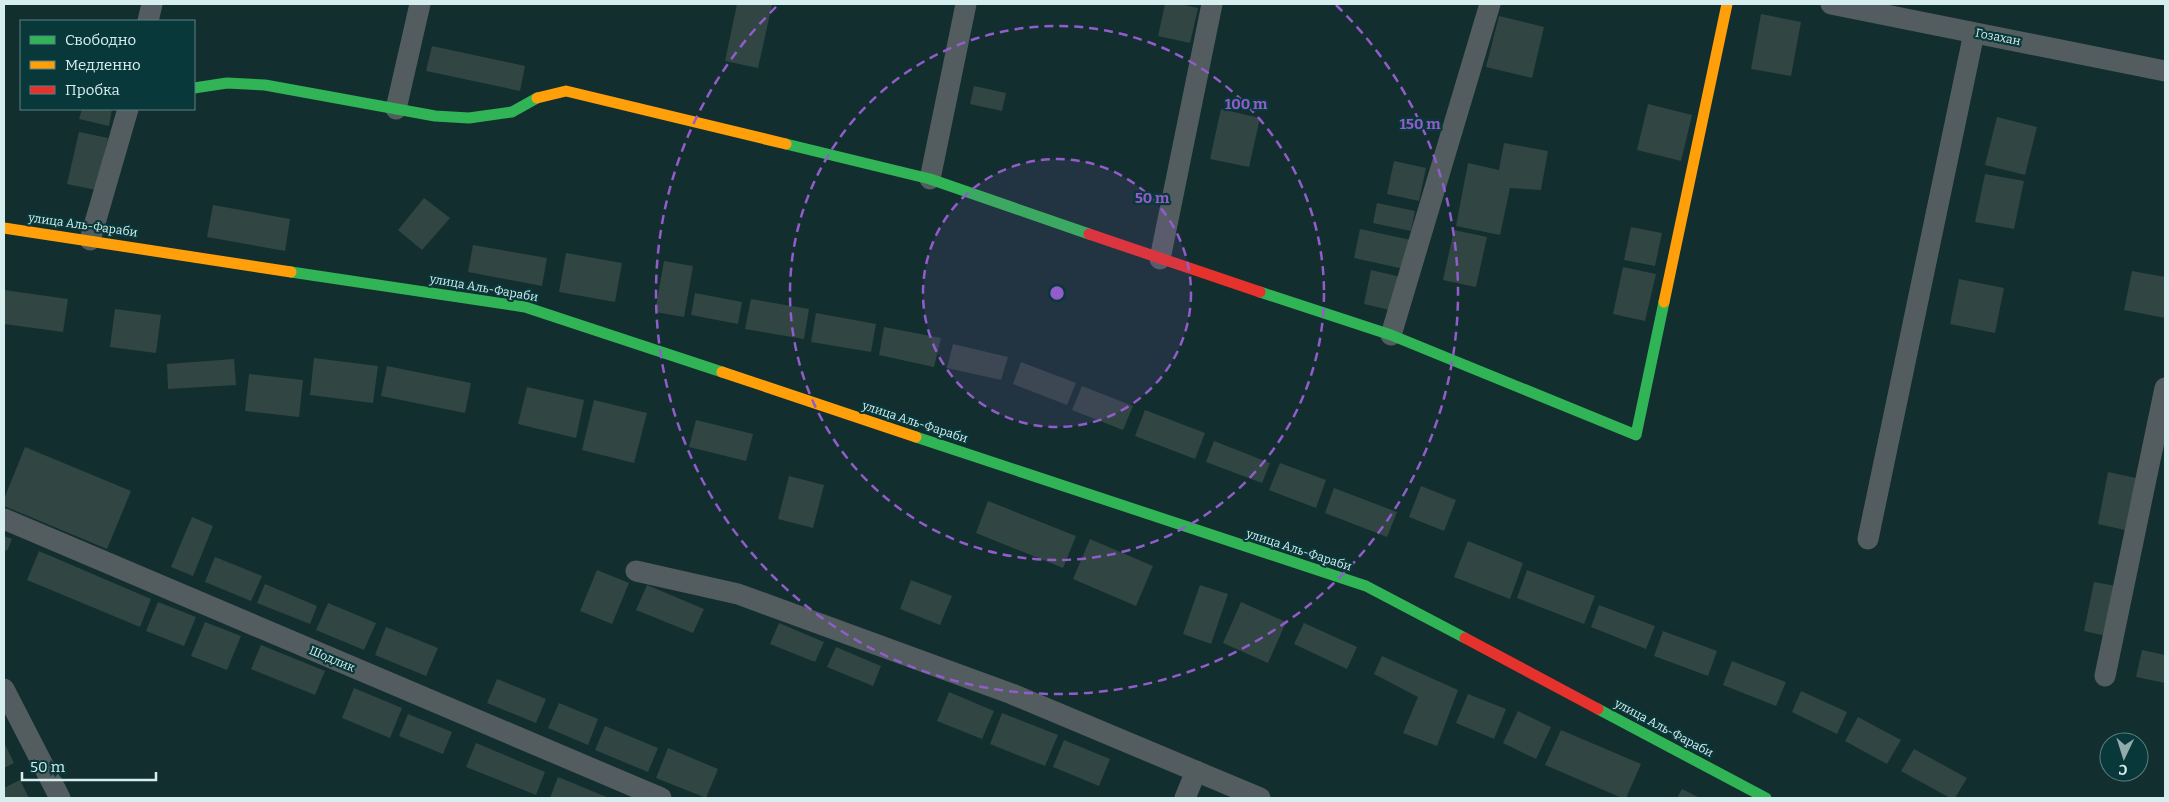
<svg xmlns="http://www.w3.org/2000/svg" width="2169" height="802" font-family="Bitter,serif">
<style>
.building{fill:#314543}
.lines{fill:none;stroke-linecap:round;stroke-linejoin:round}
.street{stroke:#535d5f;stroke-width:21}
.fast{stroke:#30b455;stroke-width:11}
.slow{stroke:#ff9f0a;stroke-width:11}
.jam{stroke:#e5322d;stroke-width:11}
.ring{fill:none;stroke:#925ccb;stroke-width:2.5;stroke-dasharray:9 6}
.labels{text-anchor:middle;stroke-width:4.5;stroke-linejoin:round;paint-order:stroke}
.street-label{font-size:12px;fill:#d7eeef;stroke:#08383a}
.centre{fill:#925ccb;stroke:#08383a;stroke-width:2.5}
.ring-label{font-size:15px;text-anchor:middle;font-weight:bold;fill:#925ccb;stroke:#08383a;stroke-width:4.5;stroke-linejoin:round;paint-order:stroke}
</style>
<rect width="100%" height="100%" fill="#132e2f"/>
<!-- building -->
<g class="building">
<polygon points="737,4 772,5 758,68 725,61"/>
<polygon points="1165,4 1180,4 1198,8 1190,43 1158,36"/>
<polygon points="1761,14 1801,22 1791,76 1751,69"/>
<polygon points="1499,16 1544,27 1532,78 1486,67"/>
<polygon points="432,46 525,66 520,91 426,71"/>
<polygon points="974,86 1006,93 1002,111 970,104"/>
<polygon points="1648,104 1692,115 1681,161 1637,150"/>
<polygon points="82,109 112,109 109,126 79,119"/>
<polygon points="1221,109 1260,118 1249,167 1210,159"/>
<polygon points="1997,117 2037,127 2025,175 1985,165"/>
<polygon points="79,132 108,138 96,190 67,184"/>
<polygon points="1504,143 1548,151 1541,190 1510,188 1500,235 1456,226 1468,163 1499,170"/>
<polygon points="1394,161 1426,168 1419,201 1387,194"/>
<polygon points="1985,174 2024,181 2014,229 1975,222"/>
<polygon points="424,198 450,218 422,250 398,230"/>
<polygon points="1377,203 1415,211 1411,231 1373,223"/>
<polygon points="213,205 290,219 285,251 207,237"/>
<polygon points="1631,227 1662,233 1655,266 1624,260"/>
<polygon points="1360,229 1411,240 1404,269 1354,258"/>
<polygon points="1454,230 1487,237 1476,287 1443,280"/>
<polygon points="473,245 547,258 542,286 468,272"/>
<polygon points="566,253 622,263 615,302 559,292"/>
<polygon points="664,261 693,266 684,317 655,312"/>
<polygon points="1623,267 1656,274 1645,321 1613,314"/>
<polygon points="1371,270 1401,277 1394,311 1364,304"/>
<polygon points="2132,271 2165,277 2165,318 2124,310"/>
<polygon points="1959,279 2004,288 1995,333 1950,324"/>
<polygon points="4,290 68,299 63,332 4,324"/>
<polygon points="695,293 742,302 738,324 691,315"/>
<polygon points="751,299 809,309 804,339 745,329"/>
<polygon points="115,309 161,315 156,353 110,347"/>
<polygon points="816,313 876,324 871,352 811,342"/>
<polygon points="884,327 941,338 934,367 879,355"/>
<polygon points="953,344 1008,357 1001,380 947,368"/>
<polygon points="314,358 378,366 373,403 310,395"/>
<polygon points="234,359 236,385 168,389 167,364"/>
<polygon points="1021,362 1076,383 1067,405 1013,384"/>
<polygon points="387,366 471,383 465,413 381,396"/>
<polygon points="249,374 303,380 299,417 245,411"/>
<polygon points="1082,386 1133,406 1123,430 1072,410"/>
<polygon points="527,387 584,400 576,438 518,424"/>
<polygon points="594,400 647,413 634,463 582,450"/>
<polygon points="1145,410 1205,433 1195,459 1135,436"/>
<polygon points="696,420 753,434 746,461 689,447"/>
<polygon points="1214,441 1270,463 1262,483 1206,462"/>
<polygon points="25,447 131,491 107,549 4,506 4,499"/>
<polygon points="1280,463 1326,480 1316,508 1269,490"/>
<polygon points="2108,472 2136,478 2125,530 2098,524"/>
<polygon points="789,476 824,485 813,528 778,519"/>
<polygon points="1421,486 1456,500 1444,531 1409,517"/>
<polygon points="1334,488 1397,512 1387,537 1325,513"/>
<polygon points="988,501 1076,536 1063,568 976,533"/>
<polygon points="192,517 213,526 193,576 171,567"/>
<polygon points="4,536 12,539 7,551 4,550"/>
<polygon points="1090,539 1153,566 1136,606 1073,579"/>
<polygon points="1468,541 1523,563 1510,599 1454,577"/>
<polygon points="39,551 151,599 140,627 27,580"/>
<polygon points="215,557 262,576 251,601 205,582"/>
<polygon points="597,570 629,583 612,624 580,611"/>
<polygon points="1527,570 1595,596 1584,624 1517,598"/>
<polygon points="911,580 952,596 940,625 900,609"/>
<polygon points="2094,582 2116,586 2106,636 2084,631"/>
<polygon points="265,584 317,606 310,624 257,603"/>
<polygon points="647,585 704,609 693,633 636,610"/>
<polygon points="1200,585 1228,594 1211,644 1183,634"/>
<polygon points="158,602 196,617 184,646 146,631"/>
<polygon points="1241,602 1286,622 1268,663 1223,643"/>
<polygon points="328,603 376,623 364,650 316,630"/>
<polygon points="1599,605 1655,626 1646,649 1591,627"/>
<polygon points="205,622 241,636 227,670 191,656"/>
<polygon points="779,623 824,642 815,662 770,644"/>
<polygon points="1304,623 1357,647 1347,669 1294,644"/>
<polygon points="386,627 438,648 426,676 375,655"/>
<polygon points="1663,631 1717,651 1708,676 1654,656"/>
<polygon points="261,645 325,671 315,695 251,669"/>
<polygon points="836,647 881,666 873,686 827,667"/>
<polygon points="2142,650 2165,655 2165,683 2136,677"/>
<polygon points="1382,656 1458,690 1437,746 1403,733 1418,697 1374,674"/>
<polygon points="1732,661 1786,682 1776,706 1723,685"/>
<polygon points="497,679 546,699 536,723 487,703"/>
<polygon points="354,688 402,708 390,738 342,718"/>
<polygon points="1801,691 1847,712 1837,734 1792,712"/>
<polygon points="949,692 994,711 982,739 937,721"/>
<polygon points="1468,694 1506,709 1494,739 1456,723"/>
<polygon points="559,703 598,719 588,745 548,728"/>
<polygon points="1518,711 1551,727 1536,759 1503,743"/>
<polygon points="1002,713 1058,735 1045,766 990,744"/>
<polygon points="408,714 452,732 443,754 399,736"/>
<polygon points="1858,717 1901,740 1887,764 1845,741"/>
<polygon points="605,726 658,748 648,772 595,750"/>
<polygon points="1561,730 1641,764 1626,798 1622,798 1545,765"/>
<polygon points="1064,740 1110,759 1099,786 1053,767"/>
<polygon points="4,742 14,763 4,768"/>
<polygon points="476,743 545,772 536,795 466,767"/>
<polygon points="668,748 718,769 706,798 656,778"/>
<polygon points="1914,749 1967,778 1955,798 1950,798 1901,771"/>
<polygon points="558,777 609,798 550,798"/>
<polygon points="20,780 29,798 4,798 4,788"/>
<polygon points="1682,789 1700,798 1677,798"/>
</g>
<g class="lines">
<!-- street -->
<g class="street">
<polyline points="1831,4 2165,71"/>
<polyline points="148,21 152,4"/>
<polyline points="396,109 420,4"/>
<polyline points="930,179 966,4"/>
<polyline points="90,240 128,109"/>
<polyline points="1160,259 1212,4"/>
<polyline points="1391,335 1490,4"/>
<polyline points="4,519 661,798"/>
<polyline points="1868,539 1974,33"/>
<polyline points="636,571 738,594 1012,694 1260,798"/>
<polyline points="2105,676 2165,388"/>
<polyline points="4,689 60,798"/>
<polyline points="1185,798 1196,771"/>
</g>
<!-- fast -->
<g class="fast">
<polyline points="194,88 227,83 265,85 435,116 469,118 512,112 537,98"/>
<polyline points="786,144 930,179 1089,234"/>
<polyline points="291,272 525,307 722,372"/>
<polyline points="1260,292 1391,335 1636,435 1664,302"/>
<polyline points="916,437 1366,586 1465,638"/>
<polyline points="1598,709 1766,798"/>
</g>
<!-- slow -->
<g class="slow">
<polyline points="537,98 566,91 786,144"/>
<polyline points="4,228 291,272"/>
<polyline points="1664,302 1727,4"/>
<polyline points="722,372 916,437"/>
</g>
<!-- jam -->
<g class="jam">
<polyline points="1089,234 1260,292"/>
<polyline points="1465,638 1598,709"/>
</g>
</g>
<!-- distance rings -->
<circle cx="1057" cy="293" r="134" fill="#925ccb" fill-opacity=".12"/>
<g class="ring">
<circle cx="1057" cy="293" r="134"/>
<circle cx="1057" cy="293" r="267"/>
<path d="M1336 5A401 401 0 1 1 778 5"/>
</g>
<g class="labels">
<!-- street labels -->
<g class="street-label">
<text transform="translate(1998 37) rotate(11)" y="4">Гозахан</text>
<text transform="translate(83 225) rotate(8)" y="4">улица Аль-Фараби</text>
<text transform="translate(484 288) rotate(10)" y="4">улица Аль-Фараби</text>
<text transform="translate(915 422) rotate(18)" y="4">улица Аль-Фараби</text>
<text transform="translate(1299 550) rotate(18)" y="4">улица Аль-Фараби</text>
<text transform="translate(332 659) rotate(23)" y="4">Шодлик</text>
<text transform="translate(1664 728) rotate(28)" y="4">улица Аль-Фараби</text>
</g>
</g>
<circle cx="1057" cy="293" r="8" class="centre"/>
<g class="ring-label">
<text x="1246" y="109">100 m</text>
<text x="1420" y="129">150 m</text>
<text x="1152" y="203">50 m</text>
</g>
<!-- border -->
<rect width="2169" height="802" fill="none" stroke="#d7eeef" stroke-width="10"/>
<!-- legend -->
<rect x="20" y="20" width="175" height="90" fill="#08383a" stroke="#5b8182"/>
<rect x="30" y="36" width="25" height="8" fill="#30b455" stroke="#5b8182"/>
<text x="65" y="45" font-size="15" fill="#d7eeef">Свободно</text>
<rect x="30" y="61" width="25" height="8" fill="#ff9f0a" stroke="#5b8182"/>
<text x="65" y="70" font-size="15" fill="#d7eeef">Медленно</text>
<rect x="30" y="86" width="25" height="8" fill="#e5322d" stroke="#5b8182"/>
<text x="65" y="95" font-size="15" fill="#d7eeef">Пробка</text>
<!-- north arrow -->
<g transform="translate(2124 757) rotate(184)"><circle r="24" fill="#08383a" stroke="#5b8182"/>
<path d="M0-4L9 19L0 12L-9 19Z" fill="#92abac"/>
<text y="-8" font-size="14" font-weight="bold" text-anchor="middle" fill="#d7eeef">С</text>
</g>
<!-- scale -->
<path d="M22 772v8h134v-8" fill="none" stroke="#d7eeef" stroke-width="2.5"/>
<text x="30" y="772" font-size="15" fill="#d7eeef" stroke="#08383a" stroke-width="4" paint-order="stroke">50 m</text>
</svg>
